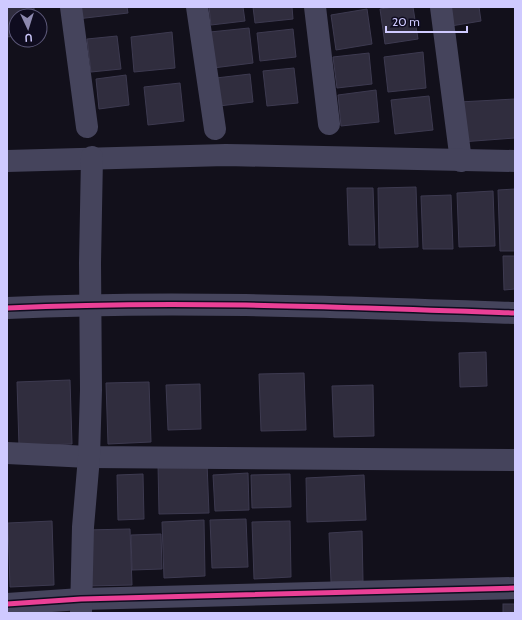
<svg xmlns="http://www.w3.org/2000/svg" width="522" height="620" font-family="Cabin,sans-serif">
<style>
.building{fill:#302d3e;stroke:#3d3a50}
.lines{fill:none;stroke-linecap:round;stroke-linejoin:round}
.street{stroke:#45445c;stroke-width:22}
.cycleway-casing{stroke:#0f0c1f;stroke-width:8}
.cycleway{stroke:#ea4096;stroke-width:5}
</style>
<rect width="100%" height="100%" fill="#12101b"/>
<!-- building -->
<g class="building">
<polygon points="7,7 34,7 34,16 16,16 16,36 7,37"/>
<polygon points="76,7 127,7 128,13 77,19"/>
<polygon points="209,7 243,7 245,21 211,25"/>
<polygon points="253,7 292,7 293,19 255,23"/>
<polygon points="393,7 413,7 418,39 385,44 380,9"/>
<polygon points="448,7 479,7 481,21 451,26"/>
<polygon points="367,9 372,44 336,50 331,15"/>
<polygon points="249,28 253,63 213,68 210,32"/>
<polygon points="293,29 296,57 260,61 257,33"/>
<polygon points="172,32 175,68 134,72 131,37"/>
<polygon points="117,36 121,69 91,72 87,39"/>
<polygon points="423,52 426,88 388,92 384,57"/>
<polygon points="369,53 372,84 337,88 333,57"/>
<polygon points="294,68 298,103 267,106 263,71"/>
<polygon points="250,74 253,102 219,106 216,78"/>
<polygon points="126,75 129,105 99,109 96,79"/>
<polygon points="180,83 184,121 148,125 144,87"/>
<polygon points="376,90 379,122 341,126 338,95"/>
<polygon points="429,96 433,130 395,134 391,100"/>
<polygon points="515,99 515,138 461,142 459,102"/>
<polygon points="416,187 418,247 379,248 378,188"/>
<polygon points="347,188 373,188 375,245 349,245"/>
<polygon points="515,189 515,251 500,251 498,190"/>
<polygon points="493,191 495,246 459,247 457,193"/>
<polygon points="451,195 453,249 423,249 421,196"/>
<polygon points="503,256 515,256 515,289 504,290"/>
<polygon points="486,352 487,386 460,387 459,353"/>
<polygon points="304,373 306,430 261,431 259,374"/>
<polygon points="70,380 72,444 19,446 17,382"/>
<polygon points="149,382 151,442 108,444 106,383"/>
<polygon points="200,384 201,429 168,430 166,385"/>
<polygon points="373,385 374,436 334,437 332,386"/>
<polygon points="207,463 209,513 159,514 158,464"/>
<polygon points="248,473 249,510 215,511 213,475"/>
<polygon points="143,474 144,519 118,520 117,475"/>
<polygon points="290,474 291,507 252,508 251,475"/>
<polygon points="364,475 366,520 307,522 306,478"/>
<polygon points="246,519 248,567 212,568 210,520"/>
<polygon points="204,520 205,576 164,578 162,522"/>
<polygon points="52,521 54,585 10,587 8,523"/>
<polygon points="290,521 291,577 254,579 252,522"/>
<polygon points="130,529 132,585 87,586 85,530"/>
<polygon points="362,531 363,581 331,582 329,533"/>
<polygon points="161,534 162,569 132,570 131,535"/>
<rect x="503" y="604" width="12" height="9"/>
</g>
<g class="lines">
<!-- street -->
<g class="street">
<polyline points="71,7 87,127"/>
<polyline points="197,7 215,129"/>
<polyline points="315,7 329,124"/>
<polyline points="441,7 461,161"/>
<polyline points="7,161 226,155 515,161"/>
<path d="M7,308C176,300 346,307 515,313"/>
<polyline points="7,453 89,457 515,460"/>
<polyline points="7,604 81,599 515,588"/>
<polyline points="81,613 83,527 89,457 91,390 90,263 92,157"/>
</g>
<!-- cycleway casing -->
<g class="cycleway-casing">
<g id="cycleway">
<path d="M7,308C176,300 346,307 515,313"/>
<polyline points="7,604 81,599 515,588"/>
</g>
</g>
<!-- cycleway -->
<use href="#cycleway" class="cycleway"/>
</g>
<!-- border -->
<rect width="522" height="620" fill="none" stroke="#cfcaff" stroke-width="16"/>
<!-- north arrow -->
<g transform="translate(28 28) rotate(176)"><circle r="19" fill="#0f0c1f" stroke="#5c5879"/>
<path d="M0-3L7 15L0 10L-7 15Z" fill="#8d89af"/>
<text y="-6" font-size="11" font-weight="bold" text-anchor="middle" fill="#cfcaff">U</text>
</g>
<!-- scale -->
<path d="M386 26v6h81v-6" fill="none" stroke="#cfcaff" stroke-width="2"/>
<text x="392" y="26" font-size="12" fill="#cfcaff" stroke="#0f0c1f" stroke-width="3" paint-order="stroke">20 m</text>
</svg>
